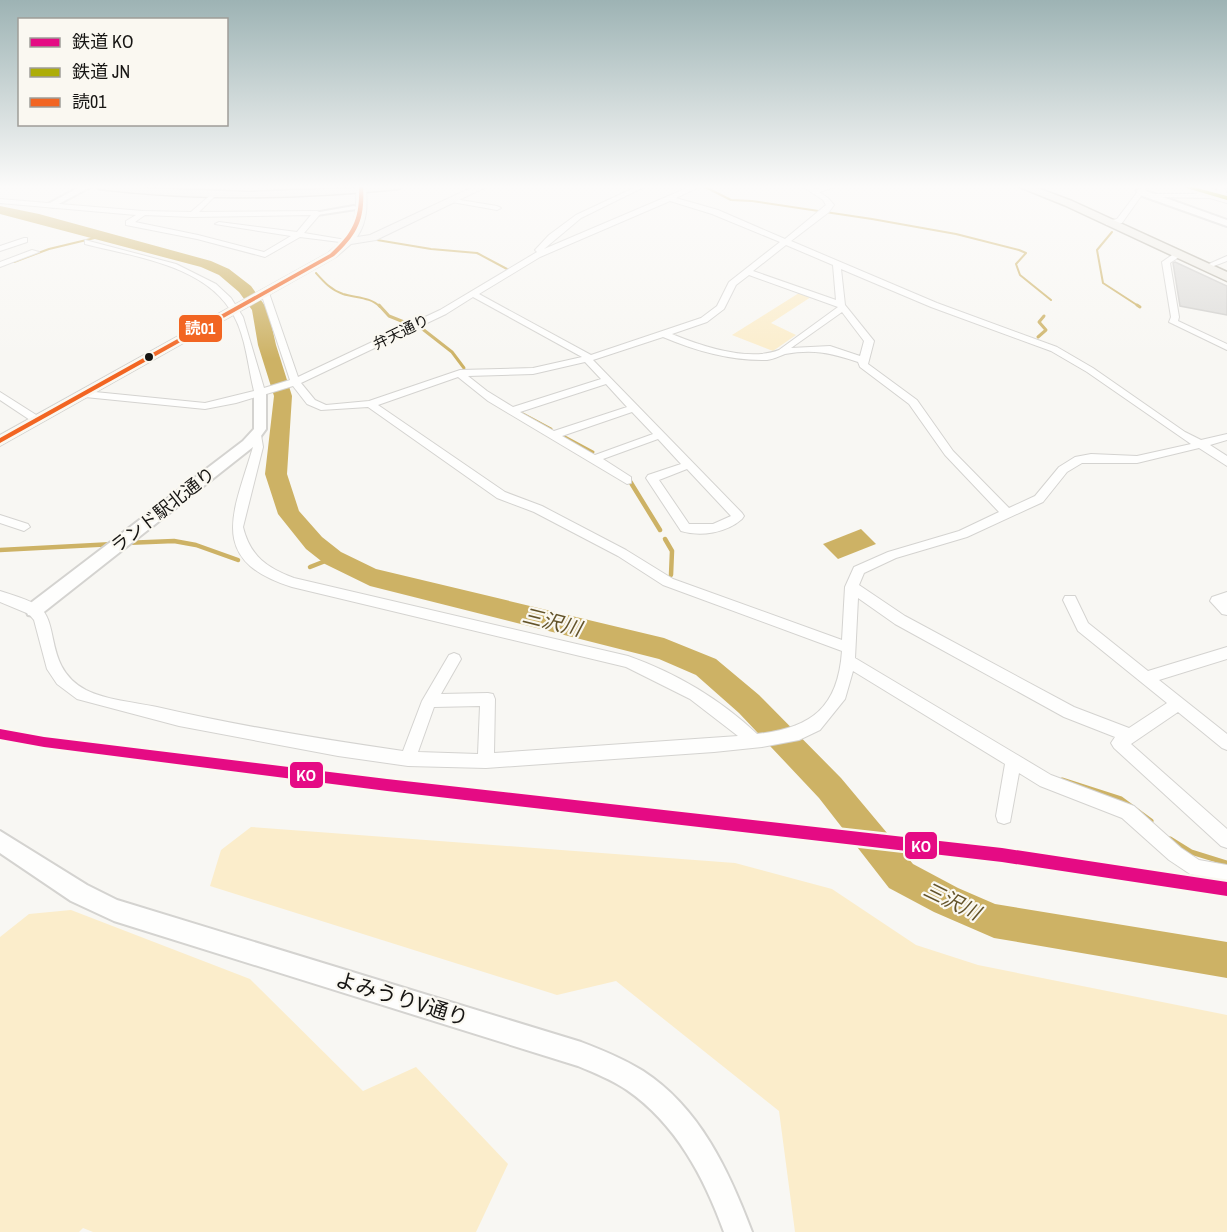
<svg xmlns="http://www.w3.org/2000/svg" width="1227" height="1232" font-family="'Archivo Narrow','Noto Sans JP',sans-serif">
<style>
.green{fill:#fbedcb}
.water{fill:#cdb265}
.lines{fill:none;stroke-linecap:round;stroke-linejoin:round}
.stream-far3{stroke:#cdb265;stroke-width:2}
.stream-far2{stroke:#cdb265;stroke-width:3}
.stream-far1{stroke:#cdb265;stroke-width:4.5}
.stream{stroke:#cdb265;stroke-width:5}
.river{fill:#cdb265;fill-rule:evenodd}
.building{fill:#deddda;stroke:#cfcecb;stroke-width:1.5}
.pedestrian-casing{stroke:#d4d3d0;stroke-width:4}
.minor-casing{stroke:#d4d3d0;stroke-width:2}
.tertiary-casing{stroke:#d4d3d0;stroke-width:4}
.secondary-casing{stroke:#d4d3d0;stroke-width:2}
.primary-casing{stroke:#b4b0a4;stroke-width:3}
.pedestrian{fill:#fefefd;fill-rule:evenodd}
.minor{fill:#fefefd;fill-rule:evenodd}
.tertiary{fill:#fefefd;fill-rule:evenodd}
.secondary{fill:#f6f5f2;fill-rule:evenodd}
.primary{fill:#efede6;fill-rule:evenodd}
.bus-1-casing{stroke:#faf8f1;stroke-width:5}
.bus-1{fill:#f26522;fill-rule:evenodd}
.rail-1-casing{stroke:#faf8f1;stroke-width:5}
.rail-2-casing{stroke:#faf8f1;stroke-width:5}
.rail-1{fill:#e50b84;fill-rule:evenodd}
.rail-2{fill:#adad07;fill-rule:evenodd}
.bus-dot{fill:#161513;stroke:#faf8f1;stroke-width:2}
.labels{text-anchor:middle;stroke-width:4.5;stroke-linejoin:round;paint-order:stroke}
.far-street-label{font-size:15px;fill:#161513;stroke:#faf8f1}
.street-label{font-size:18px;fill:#161513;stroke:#faf8f1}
.water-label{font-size:20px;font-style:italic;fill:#635329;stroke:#faf8f1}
.near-street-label{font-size:21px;fill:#161513;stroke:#faf8f1}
.line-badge{stroke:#faf8f1;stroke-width:2}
.badge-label{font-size:16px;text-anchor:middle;font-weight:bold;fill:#fff}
</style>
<rect width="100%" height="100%" fill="#f8f7f3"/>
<!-- green -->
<g class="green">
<polygon points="799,293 811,297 771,323 796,335 773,351 732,335"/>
<polygon points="251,827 735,863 832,889 916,945 978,965 1227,1015 1227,1232 795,1232 779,1111 616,981 557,995 210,886 221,850"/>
<polygon points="71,910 250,979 363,1091 416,1067 508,1164 476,1232 93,1232 83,1228 79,1232 0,1232 0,937 29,914"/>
</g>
<!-- water -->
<polygon class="water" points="861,529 876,544 838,559 823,544"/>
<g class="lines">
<!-- stream-far3 -->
<g class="stream-far3">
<polyline points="703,186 731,200 752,201 872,219 956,234 1019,250 1026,253 1016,264 1020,275 1051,300"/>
<polyline points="1112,232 1097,250 1103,283 1140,307"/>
<polyline points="377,240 431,249 477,253 507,269"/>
<polyline points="14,262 49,249 103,236"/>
<path d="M316,273C324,282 331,290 343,294C356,298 371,297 380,307"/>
</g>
<!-- stream-far2 -->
<g class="stream-far2">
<polyline points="379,305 389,316 409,324"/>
<polyline points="1137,305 1140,307"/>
<polyline points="420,327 452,352 464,368"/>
<polyline points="1038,337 1046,330 1039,322 1044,316"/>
<polyline points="523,414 551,429"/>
<polyline points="565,437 593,452"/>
</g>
<!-- stream-far1 -->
<g class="stream-far1">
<polyline points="628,478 660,530"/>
<polyline points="665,539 672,551 671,575"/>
<polyline points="125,543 174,541 196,545 238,560"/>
<polyline points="0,550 114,544"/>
<polyline points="310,567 333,558"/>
</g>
<!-- stream -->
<g class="stream">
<polyline points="1062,780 1121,799 1151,821"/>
<polyline points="1170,839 1191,852 1227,863"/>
</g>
<!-- river -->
<polygon class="river" points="0,206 39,214 211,261 229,269 251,286 268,310 276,345 292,396 287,474 299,511 322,537 341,552 376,569 664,638 716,659 759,695 841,778 913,864 958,888 995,904 1227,942 1227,978 994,938 934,912 889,888 819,798 739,713 696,675 659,659 370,586 325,564 306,549 278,514 265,474 274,396 258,345 252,310 239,292 219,275 201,267 0,214"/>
</g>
<!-- building -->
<polygon class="building" points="1175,262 1227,286 1227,315 1180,306 1173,263"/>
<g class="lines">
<!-- pedestrian casing -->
<g class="pedestrian-casing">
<polygon id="pedestrian" points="354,206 356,207 356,209 317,215 314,213"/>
</g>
<!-- minor casing -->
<g class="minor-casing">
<g id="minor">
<path d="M638,186H646L581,218L544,249L692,186H701L676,198L718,210L785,239L826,205L823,200L802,186H810L814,189L839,186L819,192L828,198L834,205L829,212L791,241L937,303L1057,347L1093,368L1185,432L1201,440L1227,434V440L1210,445L1227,456V466L1199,448L1137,463H1082L1067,472L1043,502L967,537L896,558L864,573L859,585L905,616L1074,707L1129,728L1167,703L1078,631L1063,600L1065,596H1075L1088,623L1148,671L1227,647V659L1159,680L1227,734V750L1222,748L1178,712L1131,744L1227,829V848L1221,846L1114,748L1111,743L1115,737L1064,717L895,624L858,598L855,658L1051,775L1134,806L1181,848L1199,860L1227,865V883L1190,874L1169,860L1122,818L1040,786L1019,773L1010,822L1004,824L998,822L996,816L1005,764L853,671L845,699L820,730L799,740L762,747L714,752L486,768L408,766L338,756L179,726L77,699L57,684L47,669L34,620L29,614L0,602V591C12,595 28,599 38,606C61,622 43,667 86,690C106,700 134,702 157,707C238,726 321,739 403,751L422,701L449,655L454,653L459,655L461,659L441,694L488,693L493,694L495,699L494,753L738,736L690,699L626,667L292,587C206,560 234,512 253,447L251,435L256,432L261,435L263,447L243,527C250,556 267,568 294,578L628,656C676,673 720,699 757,734C811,728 838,708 842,651L663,585L618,556L534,512L497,498L368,407L321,410L307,404L293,386L236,403L205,409L85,397L80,394L85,391L205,403L254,391C248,367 246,338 234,316C207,265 135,257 85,244V240L176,264L216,284L231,298L243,317L264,388L290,380L261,293L262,291L269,293L298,377L440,310L537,252L535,250L549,235L576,215ZM670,201L712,214L780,242L729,282L717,306L701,318L591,355L479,294L540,257ZM786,245L833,265L836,300L753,271ZM841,269L931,307L1051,351L1087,372L1191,444L1137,456L1091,454L1075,457L1059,467L1035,496L1009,508L953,451L917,400L868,364L874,341L845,305ZM749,275L838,307L779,350C748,362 701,346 672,334L707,322L724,309L736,285ZM473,297L582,357L533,368L460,370L369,401L326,405L315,400L301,383L446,314ZM842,312L864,341L860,356L830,346L791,348ZM663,337C696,351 731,361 767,360C774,359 779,356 785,354C814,349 831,353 858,362L860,367L909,404L945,455L999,512L959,531L888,552L854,567L845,587L842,640L673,579L626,550L542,506L505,492L378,405L458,377L488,401L627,484L631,483V477L603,459L658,439L681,464L648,475L646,478L681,531C701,537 726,533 742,519L744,516L742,513L593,360ZM585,362L601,379L513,407L487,391L468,376L533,374ZM606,384L627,407L554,431L520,412ZM632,412L653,434L595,455L562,436ZM687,469L731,516L713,524H689L659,480ZM480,706L478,754L418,752L434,707Z"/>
<polygon points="1142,186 1148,186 1122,223 1106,225 1106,221 1117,219"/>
<path d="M214,192L216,195L199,212L317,211L321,213L304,233L352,241L348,243L300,237L265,257L197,239L126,225V221L136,215L0,203V199L143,211L191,212ZM145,215L192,217L311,215L297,232L219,222L215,224L291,236L264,252L198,235L135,222Z"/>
<polygon points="1153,194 1211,194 1227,199 1227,203 1210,198 1151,197"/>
<polygon points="454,199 497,206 501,208 497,210 452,202"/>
<polygon points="24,238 27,238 27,242 0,251 0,246"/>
<polygon points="32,250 39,252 0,267 0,262"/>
<polygon points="1175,253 1182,255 1170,263 1179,317 1178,321 1227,344 1227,350 1169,322 1171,317 1162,262"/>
<polygon points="1227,256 1227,261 1206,269 1202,267"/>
<polygon points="0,392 41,418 41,422 33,422 0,400"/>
<polygon points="0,515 28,524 30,527 24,531 0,523"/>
<polygon points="1227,592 1227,615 1222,614 1210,601 1212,597"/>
</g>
</g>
<!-- tertiary casing -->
<g class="tertiary-casing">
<g id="tertiary">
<polygon points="82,186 92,186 53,207 46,205"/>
<polygon points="1216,186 1224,186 1227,196 1218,193"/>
<polygon points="1137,190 1143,190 1227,220 1227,226 1137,194"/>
<polygon points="260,389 266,393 266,429 253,447 40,615 34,616 28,615 26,610 28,605 243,441 254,429 254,393"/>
<path d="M0,831L87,885L117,900L581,1042C602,1050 624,1059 643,1071C700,1108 729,1171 752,1232H724C704,1177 676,1124 627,1090C612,1080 595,1073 578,1066L114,921L71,901L0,853Z"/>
</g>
</g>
<!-- secondary casing -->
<g class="secondary-casing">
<path id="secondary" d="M356,186H366C367,204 368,221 357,237L370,235L475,186H488L376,240L351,244L336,257L0,446V435L328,253C354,232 358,219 356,186Z"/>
</g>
<!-- primary casing -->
<g class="primary-casing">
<g id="primary">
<path d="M94,186L249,192L404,186L399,189C299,199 199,201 99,189Z"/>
<polygon points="1017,186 1032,186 1072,201 1227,272 1227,281 1064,205"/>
</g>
</g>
<!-- pedestrian -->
<use href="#pedestrian" class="pedestrian"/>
<!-- minor -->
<use href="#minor" class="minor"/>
<!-- tertiary -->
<use href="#tertiary" class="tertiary"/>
<!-- secondary -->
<use href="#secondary" class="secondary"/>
<!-- primary -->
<use href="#primary" class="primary"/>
<!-- bus-1 casing -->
<g class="bus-1-casing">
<path id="bus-1" d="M359,186H363C365,219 358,234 334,256L0,443V438L330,254C354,232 360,218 359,186Z"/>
</g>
<!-- bus-1 -->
<use href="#bus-1" class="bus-1"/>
<!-- rail-1 casing -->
<g class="rail-1-casing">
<polygon id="rail-1" points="0,729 44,737 387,779 1002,848 1227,882 1227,896 1002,862 387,791 44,747 0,739"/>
</g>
<!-- rail-2 casing -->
<g class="rail-2-casing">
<polygon id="rail-2" points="1180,186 1189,186 1227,196 1227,200"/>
</g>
<!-- rail-1 -->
<use href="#rail-1" class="rail-1"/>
<!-- rail-2 -->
<use href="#rail-2" class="rail-2"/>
</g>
<!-- sky -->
<linearGradient id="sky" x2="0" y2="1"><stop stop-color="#9db3b4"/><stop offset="0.52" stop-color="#fcfbfa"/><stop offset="1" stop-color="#fcfbfa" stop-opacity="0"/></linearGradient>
<rect width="1227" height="359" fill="url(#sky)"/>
<!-- markers -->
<circle class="bus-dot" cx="149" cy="357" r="5"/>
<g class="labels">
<!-- far-street labels -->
<g class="far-street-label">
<text transform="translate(401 332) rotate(-26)" y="5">弁天通り</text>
</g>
<!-- street labels -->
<g class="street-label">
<text transform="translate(163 510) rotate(-38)" y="6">ランド駅北通り</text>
</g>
<!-- water labels -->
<g class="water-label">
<text transform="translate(552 622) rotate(14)" y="7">三沢川</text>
<text transform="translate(952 901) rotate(26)" y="7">三沢川</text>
</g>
<!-- near-street labels -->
<g class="near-street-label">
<text transform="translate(402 999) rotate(17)" y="7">よみうりV通り</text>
</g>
</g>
<g class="line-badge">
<rect x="178" y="314" width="45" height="29" rx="6" fill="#f26522"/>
<rect x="289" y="761" width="35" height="28" rx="6" fill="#e50b84"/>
<rect x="904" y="831" width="34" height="29" rx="6" fill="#e50b84"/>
</g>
<g class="badge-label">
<text x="200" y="334">読01</text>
<text x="306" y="781">KO</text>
<text x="921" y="852">KO</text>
</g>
<!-- legend -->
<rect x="18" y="18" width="210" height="108" fill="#faf8f1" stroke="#9f9d98" stroke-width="1.5"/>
<rect x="30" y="38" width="30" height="9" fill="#e50b84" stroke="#9f9d98" stroke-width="1.5"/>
<text x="72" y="48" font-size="18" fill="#161513">鉄道 KO</text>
<rect x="30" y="68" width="30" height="9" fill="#adad07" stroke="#9f9d98" stroke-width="1.5"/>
<text x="72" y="78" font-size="18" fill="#161513">鉄道 JN</text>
<rect x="30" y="98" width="30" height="9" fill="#f26522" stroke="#9f9d98" stroke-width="1.5"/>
<text x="72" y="108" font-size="18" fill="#161513">読01</text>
</svg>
